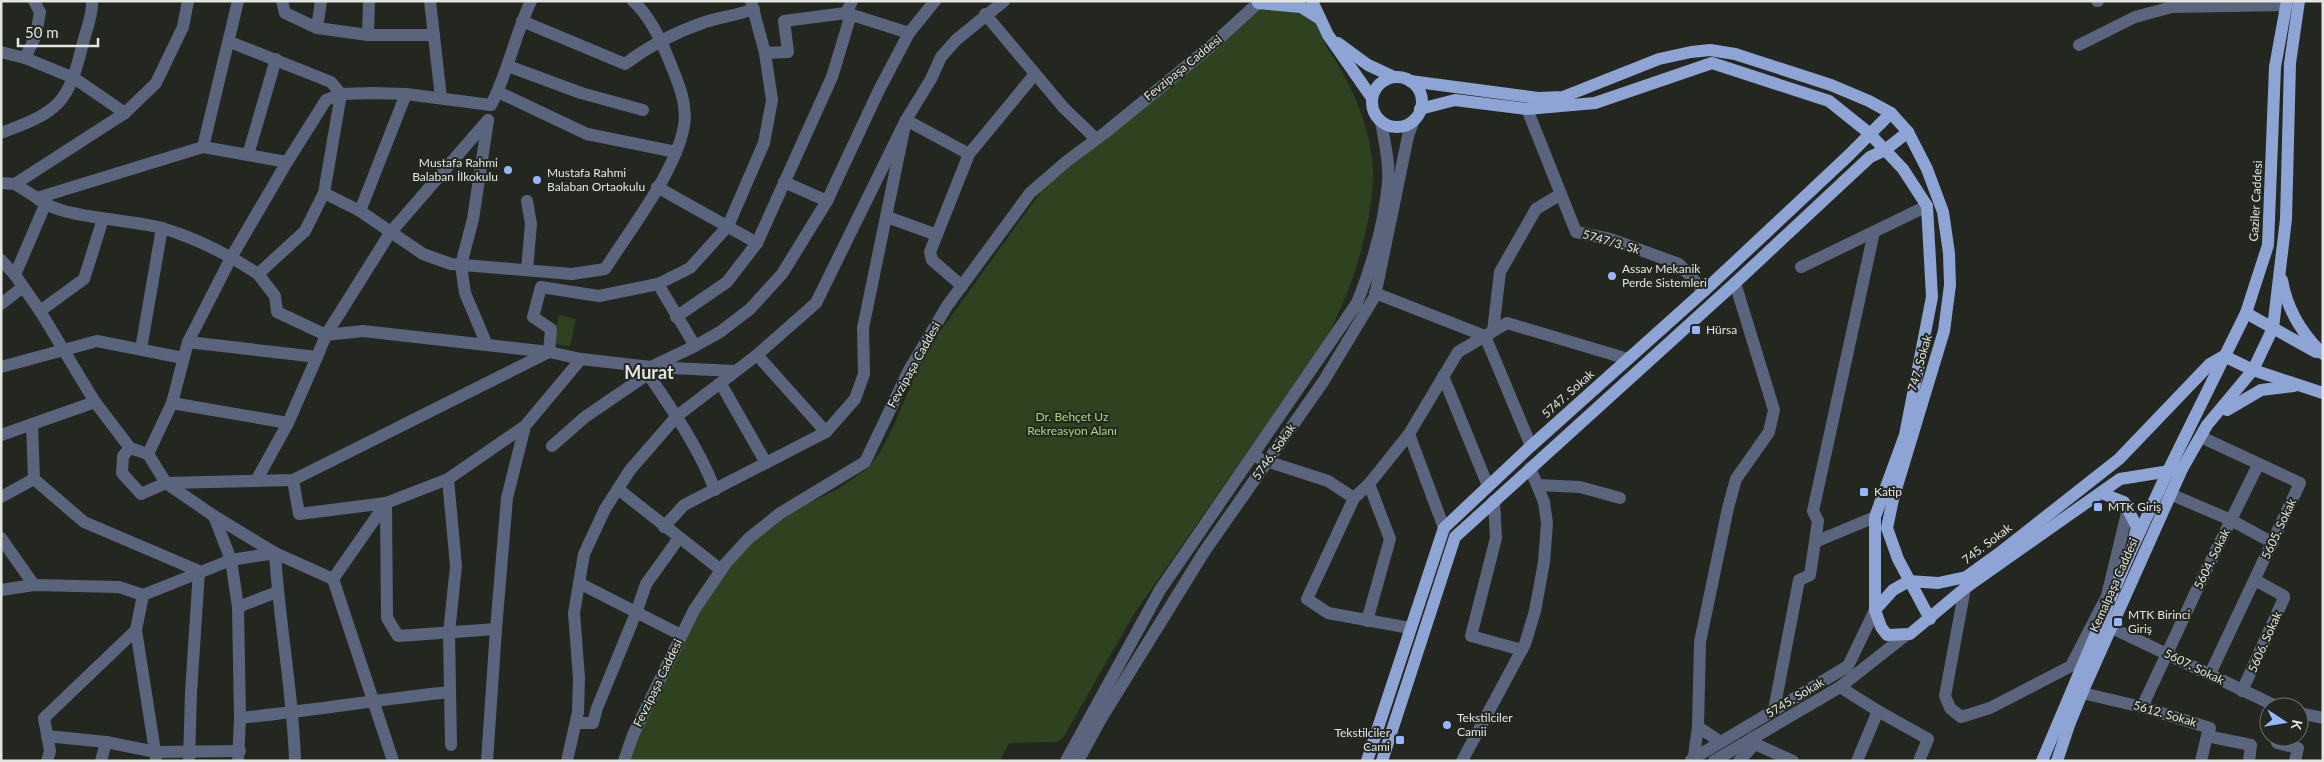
<svg xmlns="http://www.w3.org/2000/svg" width="2324" height="762" font-family="Lato,sans-serif">
<style>
.green{fill:#2e421f}
.lines{fill:none;stroke-linecap:round;stroke-linejoin:round}
.minor{stroke:#5a657d;stroke-width:12}
.major{stroke:#8ea4d5;stroke-width:12}
.poi-dot{fill:#97b6fd;stroke:#232720;stroke-width:2}
.labels{text-anchor:middle;stroke-width:4;stroke-linejoin:round;paint-order:stroke}
.street-label{font-size:12px;fill:#e2e5e0;stroke:#232720}
.poi-label{font-size:12px;fill:#e2e5e0;stroke:#232720;text-anchor:start}
.park-label{font-size:12px;fill:#a6d684;stroke:#232720}
.district-label{font-size:18px;font-weight:bold;fill:#e2e5e0;stroke:#232720}
</style>
<rect width="100%" height="100%" fill="#232720"/>
<!-- green -->
<g class="green">
<path d="M1292,1C1298,7 1307,12 1312,18C1319,26 1322,39 1328,49C1353,85 1376,139 1373,184C1369,236 1351,291 1327,337L1132,617L1063,738L1057,742L1009,743L1000,761H625L694,610L750,542L784,515L838,489L867,469L879,454L893,427L923,357L931,344L1045,186L1254,9Z"/>
<polygon points="559,315 576,319 570,346 552,344"/>
</g>
<g class="lines">
<!-- minor -->
<g class="minor">
<polyline points="282,1 285,13 317,28 368,35 434,35"/>
<polyline points="430,1 441,98"/>
<polyline points="2097,1 2098,1"/>
<polyline points="985,14 1063,107 1096,139"/>
<path d="M522,21L625,64C650,45 676,32 705,22C721,17 738,15 754,9"/>
<polyline points="317,28 321,1"/>
<polyline points="368,35 369,1"/>
<polyline points="2079,45 2135,17 2172,7 2286,5"/>
<polyline points="1,52 25,58 74,78 125,113"/>
<polyline points="765,53 788,52 784,21 846,13 909,33"/>
<polyline points="25,58 36,35 40,12 34,1"/>
<polyline points="508,66 581,93 643,110"/>
<polyline points="498,92 587,134 676,152"/>
<polyline points="1527,109 1576,232 1610,239 1679,264 1704,291"/>
<path d="M1,133C60,111 68,104 83,43C86,30 93,15 92,1"/>
<polyline points="203,147 238,1"/>
<polyline points="248,155 276,59"/>
<polyline points="784,182 827,201"/>
<polyline points="1,183 15,184 37,198 203,147 287,162"/>
<polyline points="15,184 125,113 156,83 183,27 188,1"/>
<polyline points="657,187 757,243"/>
<path d="M324,193L360,211L423,254L451,264L572,274L605,269C630,230 676,171 684,126C688,103 677,80 669,60C661,40 650,16 633,1"/>
<path d="M37,198C60,219 131,219 162,228C196,238 229,255 258,274L305,231L324,193L341,94L331,82L230,42"/>
<polyline points="527,201 531,224 527,270"/>
<polyline points="360,211 406,94"/>
<polyline points="887,217 937,235"/>
<path d="M1,260L15,275L40,311L95,402L130,448L148,454L172,403L188,342L232,256L287,162L326,100L341,94L373,93L406,94L491,105C508,72 515,35 531,1"/>
<polyline points="1801,267 1927,206"/>
<polyline points="258,274 275,296 277,312 326,335 390,233 488,120"/>
<polyline points="15,275 45,205"/>
<polyline points="962,286 932,260 930,252 969,154 1035,74"/>
<polyline points="1375,293 1485,336 1507,323 1628,359"/>
<polyline points="1,304 23,287"/>
<polyline points="40,311 84,279 103,219"/>
<polyline points="676,317 727,282 757,243 832,77 849,21 846,13 852,1"/>
<polyline points="1493,331 1500,272 1536,209 1561,194"/>
<polyline points="188,342 317,357 326,335 363,331 549,352 581,359 651,367 695,346 720,332 750,309 782,274 827,201 879,90 909,33 935,1"/>
<polyline points="487,345 465,293 461,265 473,219 488,120"/>
<polyline points="695,346 658,284 690,268 728,226 764,143 772,100 765,53 751,1"/>
<polyline points="141,349 162,228"/>
<polyline points="757,355 826,432"/>
<polyline points="1,367 97,341 183,358"/>
<polyline points="1443,376 1488,486"/>
<polyline points="721,384 766,463"/>
<polyline points="172,403 288,423"/>
<polyline points="32,424 34,479 84,522 199,571 191,693 189,761"/>
<polyline points="1409,434 1444,528"/>
<polyline points="1,435 95,402"/>
<polyline points="2201,437 2300,483 2210,674"/>
<polyline points="552,446 585,417 648,374"/>
<polyline points="130,448 123,456 122,473 141,494 166,483 293,480 549,352 551,329 533,317 541,287 599,296 658,284"/>
<polyline points="148,454 166,483 214,516 275,553 333,579 393,761"/>
<polyline points="1260,459 1328,481 1354,498"/>
<polyline points="448,479 456,566 449,633 451,745"/>
<polyline points="293,480 299,514 386,503 387,618 398,636 496,629"/>
<polyline points="256,481 288,423 317,357"/>
<polyline points="1538,485 1580,487 1620,498"/>
<polyline points="618,489 721,570"/>
<path d="M715,490C699,448 673,411 648,374L651,367L734,371"/>
<polyline points="2170,494 2231,520 2273,543"/>
<polyline points="1,497 34,479"/>
<polyline points="1494,501 1496,538 1471,636 1522,650"/>
<polyline points="214,516 231,560 238,607 240,718 238,761"/>
<polyline points="664,527 684,505 826,432 855,399 864,374 863,328 906,120 969,154"/>
<polyline points="1,538 34,585"/>
<polyline points="1815,542 1875,517"/>
<polyline points="333,579 386,503 448,479 525,426"/>
<polyline points="579,583 681,635"/>
<polyline points="1965,588 1945,696 1950,708 1961,717 1990,708 2071,666 2107,596 2128,509"/>
<polyline points="1,590 34,585 119,587 143,595"/>
<polyline points="238,607 277,592"/>
<polyline points="1367,621 1390,539 1369,484"/>
<polyline points="2110,627 2278,707"/>
<polyline points="1410,628 1328,613 1307,599 1354,498 1369,484 1409,434 1458,352 1485,336 1531,446"/>
<polyline points="136,630 156,758"/>
<polyline points="1840,687 1878,711 1928,739 1919,761"/>
<polyline points="2242,691 2284,598 2284,596 2255,580"/>
<polyline points="2082,693 2142,707 2210,728 2207,736 2251,745 2249,761"/>
<polyline points="2142,707 2200,583 2258,465"/>
<polyline points="1774,710 1799,580 1810,575 1818,521 1813,511 1874,232"/>
<polyline points="2299,713 2323,718"/>
<path d="M240,718C311,711 380,699 450,692"/>
<polyline points="576,723 593,723 597,708 636,613 646,584 679,538"/>
<polyline points="1698,727 1721,742"/>
<polyline points="47,736 106,742 156,752 240,751"/>
<polyline points="2278,737 2277,743 2298,748 2295,761"/>
<polyline points="1755,744 1793,761"/>
<polyline points="1694,756 1698,727 1700,642 1728,508 1736,479 1769,432 1774,410 1735,283"/>
<polyline points="1691,760 1848,666 1875,610"/>
<path d="M47,761L50,751L44,718L136,630L143,595L231,560L275,553C279,623 293,691 295,761"/>
<polyline points="101,761 106,742"/>
<polyline points="487,761 496,629 507,498 525,426 581,359"/>
<polyline points="567,761 578,712 579,678 574,613 584,554 605,509 630,470 677,416 757,355 816,303 906,120 931,79 941,57 956,40 1004,1"/>
<polyline points="624,761 633,735 694,610 726,563 748,539 779,514 865,462 909,370 947,306 1030,193 1067,161 1106,132 1211,46 1260,1"/>
<path d="M1066,761L1160,590L1357,303C1372,266 1384,223 1388,183C1390,162 1384,141 1381,121"/>
<polyline points="1078,761 1102,717 1204,552 1323,382 1375,296 1408,136 1414,120"/>
<polyline points="1462,761 1525,644 1535,611 1544,562 1547,523 1544,502 1530,468"/>
<polyline points="1714,761 1840,687 1906,635"/>
<polyline points="1739,761 1755,744 1752,738"/>
<polyline points="1857,761 1878,711"/>
<polyline points="2201,761 2207,736"/>
</g>
<!-- major -->
<g class="major">
<polyline points="1312,1 1328,35 1372,98"/>
<polyline points="1258,3 1301,7 1320,19"/>
<polyline points="1338,43 1368,65 1394,77"/>
<circle cx="1397" cy="102" r="25"/>
<polyline points="1410,81 1538,98 1563,97 1659,59 1691,52 1710,50 1735,54 1831,85 1869,101 1891,113 1908,132 1927,169 1943,212 1949,253 1950,285 1944,331 1893,499 1887,528 1898,559 1930,619"/>
<polyline points="1420,109 1455,100 1527,109 1595,103 1712,63 1829,101 1869,133 1903,169 1927,206 1932,297 1905,435 1875,517 1875,610 1881,627 1887,635 1910,634 1965,588 2120,479 2182,469"/>
<path d="M2282,280C2287,309 2302,334 2323,354"/>
<polyline points="2246,313 2316,352"/>
<polyline points="2224,356 2253,370 2323,393"/>
<polyline points="2227,410 2261,390 2294,386"/>
<polyline points="2101,493 2124,502 2137,527 2134,539"/>
<polyline points="1875,610 1893,590 1909,581 1938,583 1966,577 2002,551 2119,459 2210,364 2224,356"/>
<polyline points="1367,761 1444,528 1531,446 1704,291 1848,156 1891,113"/>
<polyline points="1382,761 1455,537 1735,283 1870,157 1885,150 1908,132"/>
<polyline points="2042,761 2130,553 2168,471 2246,313 2268,245 2275,67 2287,1"/>
<polyline points="2057,761 2069,725 2085,686 2182,469 2207,425 2253,370 2273,328 2286,219 2290,63 2299,1"/>
</g>
</g>
<!-- markers -->
<g class="poi-dot">
<circle cx="508" cy="170" r="5"/>
<circle cx="537" cy="180" r="5"/>
<circle cx="1612" cy="276" r="5"/>
<rect x="1691" y="325" width="10" height="10" rx="2.5"/>
<rect x="1859" y="487" width="10" height="10" rx="2.5"/>
<rect x="2093" y="502" width="10" height="10" rx="2.5"/>
<rect x="2113" y="617" width="10" height="10" rx="2.5"/>
<circle cx="1447" cy="725" r="5"/>
<rect x="1395" y="735" width="10" height="10" rx="2.5"/>
</g>
<g class="labels">
<!-- street labels -->
<g class="street-label">
<text transform="translate(1183 68) rotate(-39)" y="4">Fevzipaşa Caddesi</text>
<text transform="translate(2256 201) rotate(-87)" y="4">Gaziler Caddesi</text>
<text transform="translate(1611 242) rotate(16)" y="4">5747/3. Sk</text>
<text transform="translate(1920 363) rotate(-74)" y="4">747. Sokak</text>
<text transform="translate(914 365) rotate(-61)" y="4">Fevzipaşa Caddesi</text>
<text transform="translate(1568 394) rotate(-42)" y="4">5747. Sokak</text>
<text transform="translate(1274 452) rotate(-55)" y="4">5746. Sokak</text>
<text transform="translate(2279 529) rotate(-65)" y="4">5605. Sokak</text>
<text transform="translate(1987 544) rotate(-37)" y="4">745. Sokak</text>
<text transform="translate(2212 559) rotate(-64)" y="4">5604. Sokak</text>
<text transform="translate(2114 585) rotate(-66)" y="4">Kemalpaşa Caddesi</text>
<text transform="translate(2265 642) rotate(-66)" y="4">5606. Sokak</text>
<text transform="translate(2194 667) rotate(26)" y="4">5607. Sokak</text>
<text transform="translate(658 683) rotate(-64)" y="4">Fevzipaşa Caddesi</text>
<text transform="translate(1795 698) rotate(-31)" y="4">5745. Sokak</text>
<text transform="translate(2165 714) rotate(16)" y="4">5612. Sokak</text>
</g>
<!-- poi labels -->
<g class="poi-label">
<text x="498" y="167" text-anchor="end">Mustafa Rahmi<tspan x="498" dy="14">Balaban İlkokulu</tspan></text>
<text x="547" y="177">Mustafa Rahmi<tspan x="547" dy="14">Balaban Ortaokulu</tspan></text>
<text x="1622" y="273">Assav Mekanik<tspan x="1622" dy="14">Perde Sistemleri</tspan></text>
<text x="1706" y="334">Hürsa</text>
<text x="1874" y="496">Katip</text>
<text x="2108" y="511">MTK Giriş</text>
<text x="2128" y="619">MTK Birinci<tspan x="2128" dy="14">Giriş</tspan></text>
<text x="1457" y="722">Tekstilciler<tspan x="1457" dy="14">Camii</tspan></text>
<text x="1390" y="737" text-anchor="end">Tekstilciler<tspan x="1390" dy="14">Cami</tspan></text>
</g>
<!-- park labels -->
<g class="park-label">
<text x="1072" y="421">Dr. Behçet Uz<tspan x="1072" dy="14">Rekreasyon Alanı</tspan></text>
</g>
<!-- district labels -->
<g class="district-label">
<text x="649" y="379">Murat</text>
</g>
</g>
<!-- border -->
<rect width="2324" height="762" fill="none" stroke="#e2e5e0" stroke-width="5"/>
<!-- north arrow -->
<g transform="translate(2284 722) rotate(102)"><circle r="24" fill="#232720" stroke="#6f736d"/>
<path d="M0-4L9 19L0 12L-9 19Z" fill="#97b6fd"/>
<text y="-8" font-size="14" font-weight="bold" text-anchor="middle" fill="#e2e5e0">K</text>
</g>
<!-- scale -->
<path d="M18 38v8h80v-8" fill="none" stroke="#e2e5e0" stroke-width="2.5"/>
<text x="25" y="38" font-size="15" fill="#e2e5e0" stroke="#232720" stroke-width="4" paint-order="stroke">50 m</text>
</svg>
